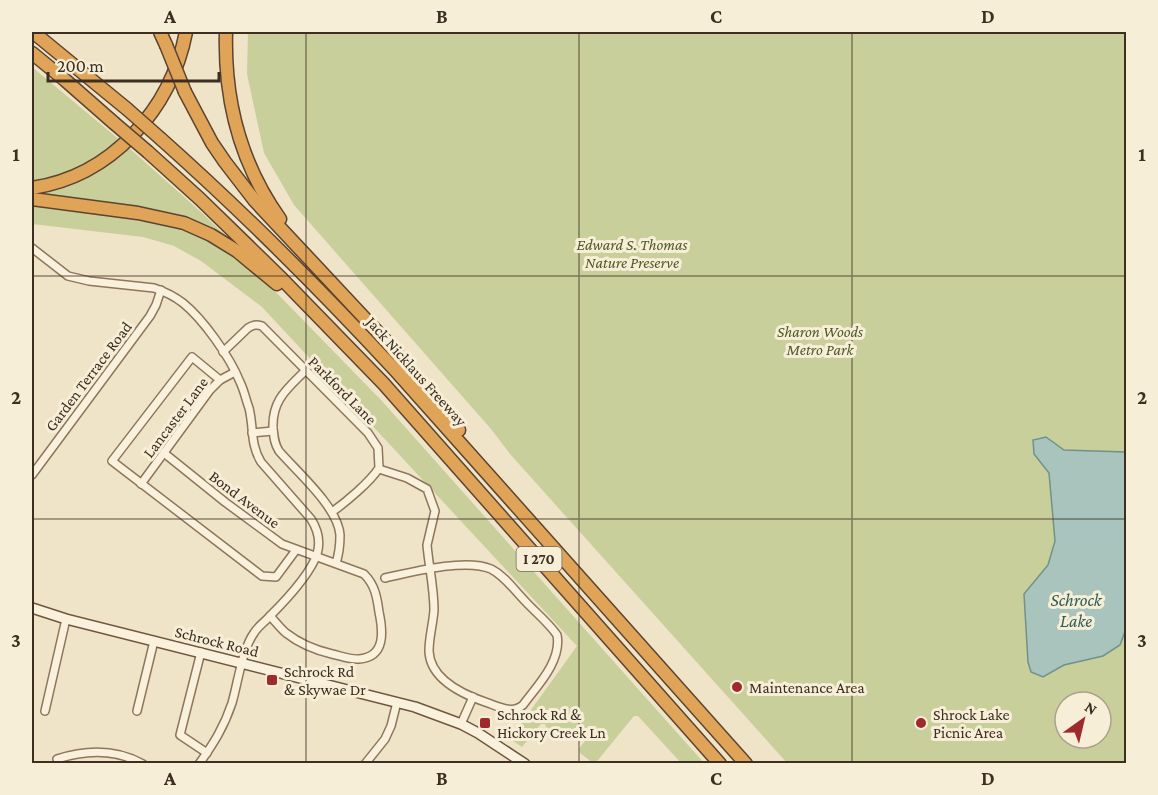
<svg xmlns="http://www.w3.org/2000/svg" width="1158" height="795" font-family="'Crimson Pro',serif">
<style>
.green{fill:#c9cf9b;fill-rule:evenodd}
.water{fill:#a9c4bc;stroke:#6f938a;stroke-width:1.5}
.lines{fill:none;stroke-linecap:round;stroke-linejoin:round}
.street-casing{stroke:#8d765c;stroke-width:10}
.secondary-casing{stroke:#6f573f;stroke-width:12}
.highway-casing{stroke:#5b4430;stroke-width:15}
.street{stroke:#faf1dc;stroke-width:7}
.secondary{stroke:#faf1dc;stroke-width:9}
.highway{stroke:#e0a458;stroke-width:12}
.highway-bridge-casing{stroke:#5b4430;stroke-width:15;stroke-linecap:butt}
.highway-bridge{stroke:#e0a458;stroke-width:12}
.grid{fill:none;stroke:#3d2e20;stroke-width:1.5;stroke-opacity:0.55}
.poi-dot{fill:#9e2a2b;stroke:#f7eed8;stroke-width:2}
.labels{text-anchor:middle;stroke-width:6;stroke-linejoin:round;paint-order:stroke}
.shield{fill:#f7eed8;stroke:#756857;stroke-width:1.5}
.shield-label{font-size:15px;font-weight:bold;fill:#3d2e20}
.park-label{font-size:16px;font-style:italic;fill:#4d5a26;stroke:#f7eed8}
.street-label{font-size:16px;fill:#3d2e20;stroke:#f7eed8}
.poi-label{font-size:16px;fill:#3d2e20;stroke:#f7eed8;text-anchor:start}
.water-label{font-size:18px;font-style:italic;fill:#2f5d5a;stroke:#f7eed8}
.neatline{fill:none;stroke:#3d2e20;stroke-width:2}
.grid-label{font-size:20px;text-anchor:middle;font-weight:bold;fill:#3d2e20}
</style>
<rect width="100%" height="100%" fill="#f0e4c8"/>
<!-- green -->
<g class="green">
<path d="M248,32H1126V763H787L510,454L491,429L294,205L264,153L247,74ZM1065,702H1101V738H1065Z"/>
<path d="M32,67L121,141C100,155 79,171 55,178C47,180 39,181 32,183Z"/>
<path d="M129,148L201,212L231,241L216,234L38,196V193C71,184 103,170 129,148Z"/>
<polygon points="32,203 179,225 229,250 267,283 382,401 704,763 681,763 638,716 634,716 598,760 593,763 580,753 579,749 589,735 558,731 546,727 545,724 541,724 522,747 510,739 577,646 262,307 201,261 174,246 143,237 32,224"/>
</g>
<!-- water -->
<polygon class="water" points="1046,437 1064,450 1126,452 1126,629 1120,645 1103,656 1064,665 1043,677 1031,672 1028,662 1024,594 1048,565 1055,541 1049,473 1034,454 1033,440"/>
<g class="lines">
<!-- street casing -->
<g class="street-casing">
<g id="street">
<path d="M32,248L68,276L89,281L154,288C163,291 174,296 183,303C203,319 230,357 240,382C244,390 246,400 249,408C254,428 250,444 261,462L311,519C318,530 321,541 317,554C310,575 285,601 270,616C265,622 258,626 254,633C242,650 238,682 232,703C224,727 214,743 199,764"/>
<path d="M223,352L248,328C253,325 256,324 262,326L368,433L378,448L379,468C370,482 346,502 332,512"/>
<path d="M305,371C287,389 272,400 273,428C274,437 274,443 279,451C297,472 338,507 340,535C340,545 339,554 336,563"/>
<polyline points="220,380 192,357 112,461 262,576 276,577 296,550"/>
<polyline points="252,433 273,431"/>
<path d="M164,453L225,502L282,544L364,574C375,585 377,597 379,612C383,631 386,657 359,659C351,660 341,656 332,654C315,650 300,644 286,633C280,628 275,621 270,616"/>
<path d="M379,469L407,478L427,489L435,511L427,545C429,567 434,588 434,610C433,624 429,637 429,651C430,680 464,695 488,703C499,707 513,714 523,705C537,686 562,661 557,635C548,622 535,612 525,601C514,590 505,576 491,569C466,558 412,572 385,578"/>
<polyline points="32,475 150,316 156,305 161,290"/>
<polyline points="141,484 210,390 220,380 235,372"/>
<polyline points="201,652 180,735 207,753"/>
<polyline points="45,711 66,619"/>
<polyline points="137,711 154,641"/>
<polyline points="461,724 473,697"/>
<path d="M57,759C85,750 116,749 143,764"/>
<polyline points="365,764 385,739 391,726 397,702"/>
</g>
</g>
<!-- secondary casing -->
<g class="secondary-casing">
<polyline id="secondary" points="32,608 66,619 415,707 461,724 478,733 525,764"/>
</g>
<!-- highway casing -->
<g class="highway-casing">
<g id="highway">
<polyline points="33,32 127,109"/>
<polyline points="160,32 166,45"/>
<path d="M226,32C224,100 240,163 280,219"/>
<polyline points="32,53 65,80 114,123"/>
<polyline points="185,92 212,143 225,162 255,201 386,341 459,430"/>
<path d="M161,139C243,212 320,289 395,370L746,764"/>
<polyline points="148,152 200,199 279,276 383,383 720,764"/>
<path d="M32,188C112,176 171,109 186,32"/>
<polyline points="32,199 138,213 184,223 211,235 237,251 277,284"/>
</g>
</g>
<!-- street -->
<use href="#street" class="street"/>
<!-- secondary -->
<use href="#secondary" class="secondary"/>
<!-- highway -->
<use href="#highway" class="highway"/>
<!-- highway-bridge casing -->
<g class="highway-bridge-casing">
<g id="highway-bridge">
<polyline points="166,45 185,92"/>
<polyline points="127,109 161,139"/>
<polyline points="114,123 148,152"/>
</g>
</g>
<!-- highway-bridge -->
<use href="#highway-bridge" class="highway-bridge"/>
</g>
<!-- grid -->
<path class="grid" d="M306,32V764M579,32V764M852,32V764M32,276H1126M32,519H1126"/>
<!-- markers -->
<g class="poi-dot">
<rect x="266" y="674" width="12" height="12" rx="3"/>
<circle cx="737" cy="687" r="6"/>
<rect x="479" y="717" width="12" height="12" rx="3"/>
<circle cx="921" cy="723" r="6"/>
</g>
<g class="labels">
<!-- shield labels -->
<rect class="shield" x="516.5" y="547" width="45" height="24" rx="4.5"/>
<g class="shield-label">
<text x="539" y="564">I 270</text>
</g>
<!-- park labels -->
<g class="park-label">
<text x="632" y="250">Edward S. Thomas<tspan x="632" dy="18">Nature Preserve</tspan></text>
<text x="820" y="337">Sharon Woods<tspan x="820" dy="18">Metro Park</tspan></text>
</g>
<!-- street labels -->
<g class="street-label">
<text transform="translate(417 371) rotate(48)" y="6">Jack Nicklaus Freeway</text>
<text transform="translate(88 376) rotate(-53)" y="6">Garden Terrace Road</text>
<text transform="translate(343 390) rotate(45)" y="6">Parkford Lane</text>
<text transform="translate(175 417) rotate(-53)" y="6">Lancaster Lane</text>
<text transform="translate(245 499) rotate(37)" y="6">Bond Avenue</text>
<text transform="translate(217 641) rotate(14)" y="6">Schrock Road</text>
</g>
<!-- poi labels -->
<g class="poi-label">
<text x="284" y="677">Schrock Rd<tspan x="284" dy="18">&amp; Skywae Dr</tspan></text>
<text x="749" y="693">Maintenance Area</text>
<text x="497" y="720">Schrock Rd &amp;<tspan x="497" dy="18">Hickory Creek Ln</tspan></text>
<text x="933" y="720">Shrock Lake<tspan x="933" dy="18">Picnic Area</tspan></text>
</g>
<!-- water labels -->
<g class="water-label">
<text x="1076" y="606">Schrock<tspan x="1076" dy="21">Lake</tspan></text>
</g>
</g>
<!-- border -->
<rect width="1158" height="795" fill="none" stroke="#f7eed8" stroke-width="66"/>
<!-- north arrow -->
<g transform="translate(1083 720) rotate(34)"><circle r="28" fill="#f7eed8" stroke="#ada18e" stroke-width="1.5"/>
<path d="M0-4.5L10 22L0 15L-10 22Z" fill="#9e2a2b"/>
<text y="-9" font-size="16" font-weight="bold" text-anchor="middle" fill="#3d2e20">N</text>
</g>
<!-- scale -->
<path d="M48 72v9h171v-9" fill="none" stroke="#3d2e20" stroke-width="3"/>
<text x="57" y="72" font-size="18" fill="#3d2e20" stroke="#f7eed8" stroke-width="4.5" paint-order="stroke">200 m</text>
<rect x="33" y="33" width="1092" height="729" class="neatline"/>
<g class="grid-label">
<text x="170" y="23">A</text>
<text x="442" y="23">B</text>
<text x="716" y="23">C</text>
<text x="988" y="23">D</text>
<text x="16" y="161">1</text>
<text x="1142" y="161">1</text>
<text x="16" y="404">2</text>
<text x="1142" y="404">2</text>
<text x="16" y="647">3</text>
<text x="1142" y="647">3</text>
<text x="170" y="785">A</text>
<text x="442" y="785">B</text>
<text x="716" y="785">C</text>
<text x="988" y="785">D</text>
</g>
</svg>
